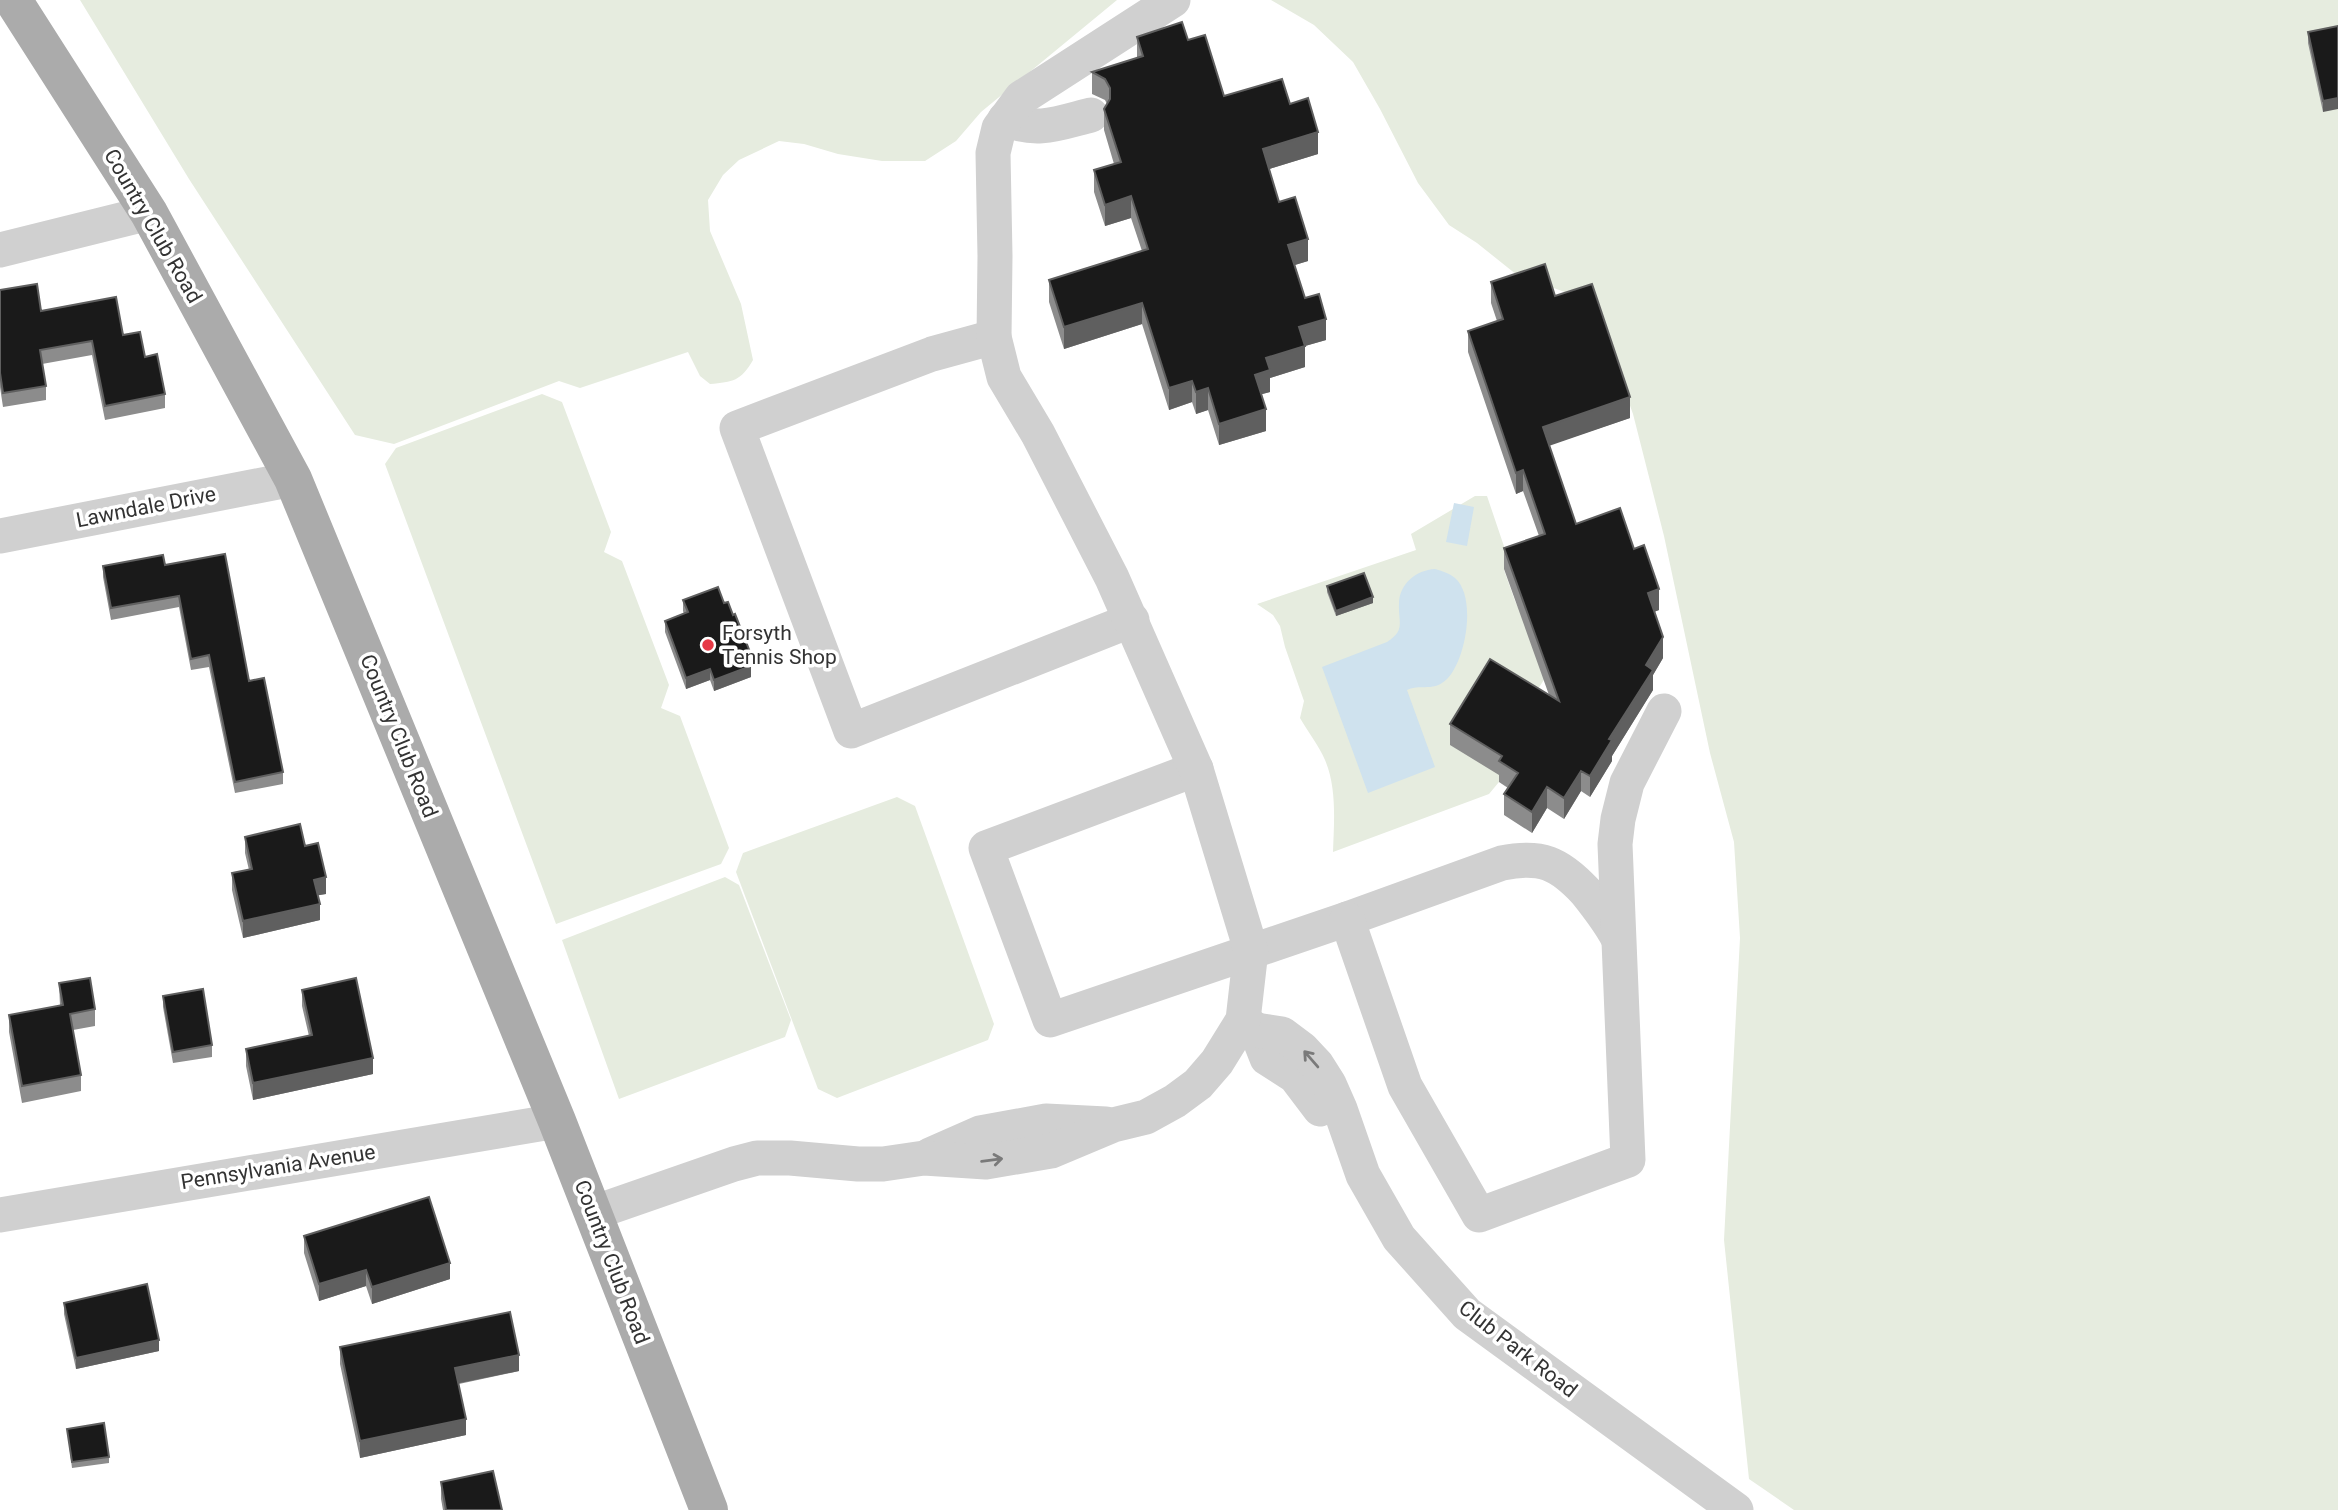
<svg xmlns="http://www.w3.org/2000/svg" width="2338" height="1510" font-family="Roboto,sans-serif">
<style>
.green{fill:#e6ecdf}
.water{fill:#cfe2ee}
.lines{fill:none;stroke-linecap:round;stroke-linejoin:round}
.minor{stroke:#d0d0d0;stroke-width:35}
.major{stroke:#ababab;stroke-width:38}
.wall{fill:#8c8c8c}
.shaded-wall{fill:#5f5f5f}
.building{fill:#1a1a1a;stroke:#5f5f5f;stroke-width:2}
.oneway{stroke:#7a7a7a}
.poi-dot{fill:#e63946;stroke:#fff;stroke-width:2.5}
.labels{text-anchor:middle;stroke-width:7;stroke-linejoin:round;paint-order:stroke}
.street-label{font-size:21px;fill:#333;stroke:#fff}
.poi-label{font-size:21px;fill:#333;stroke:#fff;text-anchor:start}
</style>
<rect width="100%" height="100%" fill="#fff"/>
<!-- green -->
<g class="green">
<path d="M80,0H1117L981,112L956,141L925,161H882L838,154L804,144L779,141L739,160L723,175L708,200L710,231L741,304L753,360C741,381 733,382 710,384L700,376L688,352L580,388L559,381L394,444L355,435L189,179Z"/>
<polygon points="1271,0 2338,0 2338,1510 1794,1510 1749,1479 1724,1240 1740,938 1734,842 1710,753 1664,536 1633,414 1593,302 1517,275 1477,243 1449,225 1418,183 1380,109 1353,62 1314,25"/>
<polygon points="542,394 562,402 611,532 604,552 622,561 669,685 661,708 680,716 729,848 721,864 556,924 385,464 396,448"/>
<path d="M1475,496H1487L1511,567L1504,570L1515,601L1549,672L1529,703L1499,782L1489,794L1333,852C1334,822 1337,788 1325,760C1319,746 1308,732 1300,718L1304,701L1285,647L1280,626L1273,615L1257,604L1416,550L1411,534Z"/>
<polygon points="897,797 915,806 994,1024 988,1040 837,1098 818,1089 736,872 743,853"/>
<polygon points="725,877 739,885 791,1020 785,1037 619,1099 562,940"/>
</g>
<!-- water -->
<g class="water">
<polygon points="1454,503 1474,507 1467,546 1446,542"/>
<path d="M1435,569C1442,571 1449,573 1455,578C1477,597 1466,660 1447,679C1433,693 1420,683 1407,690L1435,767L1368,793L1322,667L1387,642C1406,630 1398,622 1399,604C1399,584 1416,570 1435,569Z"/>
</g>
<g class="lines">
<!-- minor -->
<g class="minor">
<path d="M1005,119C1037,133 1059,123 1091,115"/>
<polyline points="0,250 149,213"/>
<polyline points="994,337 932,354 737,428 851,731 1132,620"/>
<polyline points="0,536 293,479"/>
<path d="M1196,769L986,848L1050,1020L1347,919L1502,863C1541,855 1559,863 1586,892C1598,907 1609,921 1618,938"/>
<polyline points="1347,919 1405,1086 1479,1215 1628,1160 1615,844 1618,819 1627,783 1664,711"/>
<polyline points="1243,1020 1256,1030 1267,1058 1295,1076 1320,1109"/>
<polyline points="1256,1030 1282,1034 1302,1049 1317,1065 1329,1084 1340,1109 1363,1175 1399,1238 1467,1314 1736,1510"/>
<polyline points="930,1155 980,1133 1046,1121 1106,1124"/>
<polyline points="593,1213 734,1164 757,1158 790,1158 858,1164 883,1164 924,1158 986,1162 1051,1151 1113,1125 1146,1117 1175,1101 1198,1084 1217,1062 1243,1020 1251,950 1196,769 1112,578 1038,434 1004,377 994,337 995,256 993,153 999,128 1021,98 1173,0"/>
<polyline points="0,1215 557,1121"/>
</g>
<!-- major -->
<polyline class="major" points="13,0 149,213 293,479 557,1121 709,1510"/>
</g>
<!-- wall -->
<g class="wall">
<polygon points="2338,26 2323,112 2308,43 2308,32"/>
<polygon points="1137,37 1188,40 1224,96 1290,104 1318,154 1269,169 1279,202 1308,261 1295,265 1305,298 1326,340 1305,346 1305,367 1270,378 1270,392 1262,394 1266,431 1219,445 1208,410 1196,414 1192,402 1169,410 1142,324 1064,349 1049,302 1049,280 1142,251 1131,218 1105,226 1094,192 1094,170 1114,164 1104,130 1104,109 1107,104 1105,100 1092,94 1092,72 1137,58"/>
<polygon points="1491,282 1555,296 1630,418 1549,445 1576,524 1634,549 1659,610 1654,612 1663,658 1653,675 1653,690 1612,756 1612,761 1590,797 1581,791 1564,819 1547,808 1532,833 1504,815 1504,794 1508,788 1499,782 1499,775 1450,745 1450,724 1549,695 1504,569 1504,548 1539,536 1523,491 1516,494 1468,352 1468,331 1497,321 1491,303"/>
<polygon points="0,290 41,311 123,335 145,357 165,394 165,408 105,420 92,355 42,364 46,386 46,400 3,407 0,387"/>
<polygon points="165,565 249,681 283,772 283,784 235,793 209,667 191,670 179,607 111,620 103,577 103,566"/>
<polygon points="1327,586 1373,603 1336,616 1327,592"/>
<polygon points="683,600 724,603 750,663 751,677 714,691 710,680 686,689 665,632 665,621 684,614 683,611"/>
<polygon points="245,837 305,846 326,894 317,895 320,920 243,938 232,890 232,873 249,870 245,853"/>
<polygon points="59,983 95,1009 95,1026 73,1030 81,1075 81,1091 22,1103 9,1032 9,1015 60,1006"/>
<polygon points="302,990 373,1074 253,1100 246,1066 246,1049 309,1036 302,1006"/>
<polygon points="163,996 212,1045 212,1057 173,1063 163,1007"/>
<polygon points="304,1236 450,1279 372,1304 366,1286 319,1301 304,1253"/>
<polygon points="64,1303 159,1351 76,1369 64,1314"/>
<polygon points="340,1347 519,1371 459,1384 466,1435 360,1458 340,1364"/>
<polygon points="67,1429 109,1457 109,1463 72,1468"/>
<polygon points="441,1482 502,1510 443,1510 441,1499"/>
</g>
<!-- shaded-wall -->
<g class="shaded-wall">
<polygon points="2338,98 2338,109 2323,112 2323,101"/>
<polygon points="1318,132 1318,154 1263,171 1263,149"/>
<polygon points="1131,196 1131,218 1105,226 1105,205"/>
<polygon points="1308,239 1308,261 1288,267 1288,245"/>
<polygon points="1142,303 1142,324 1064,349 1064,327"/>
<polygon points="1326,319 1326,340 1305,346 1305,367 1270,378 1270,392 1255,396 1255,375 1266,358 1299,327"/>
<polygon points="1192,381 1192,402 1169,410 1169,388"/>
<polygon points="1208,388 1208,410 1196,414 1196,392"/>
<polygon points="1630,397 1630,418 1543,448 1543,427"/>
<polygon points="1266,409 1266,431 1219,445 1219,424"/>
<polygon points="1523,470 1523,491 1516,494 1516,473"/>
<polygon points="1659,589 1659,610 1648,614 1648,593"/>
<polygon points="1373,597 1373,603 1336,616 1336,611"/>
<polygon points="1663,637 1663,658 1653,675 1653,690 1612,756 1612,761 1590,797 1590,776 1646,665"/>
<polygon points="751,666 751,677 714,691 714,680"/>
<polygon points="710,669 710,680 686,689 686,678"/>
<polygon points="1581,771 1581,791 1564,819 1564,798"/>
<polygon points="1547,787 1547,808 1532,833 1532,812"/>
<polygon points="326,877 326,894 314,896 314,880"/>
<polygon points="320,904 320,920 243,938 243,921"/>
<polygon points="373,1058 373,1074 253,1100 253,1083"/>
<polygon points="450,1263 450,1279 372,1304 372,1287"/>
<polygon points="366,1270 366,1286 319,1301 319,1284"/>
<polygon points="159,1340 159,1351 76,1369 76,1358"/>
<polygon points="519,1355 519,1371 455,1384 455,1368"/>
<polygon points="466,1419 466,1435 360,1458 360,1441"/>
</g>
<!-- building -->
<g class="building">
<polygon points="1182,22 1188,40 1205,35 1224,96 1282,79 1290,104 1308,98 1318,132 1263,149 1279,202 1295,197 1308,239 1288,245 1305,298 1319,294 1326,319 1299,327 1305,346 1266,358 1270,370 1255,375 1266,409 1219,424 1208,388 1196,392 1192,381 1169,388 1142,303 1064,327 1049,280 1148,249 1131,196 1105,205 1094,170 1121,162 1104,109 1110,99 1110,88 1105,79 1092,72 1143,56 1137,37"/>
<polygon points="2338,26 2338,98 2323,101 2308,32"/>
<polygon points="1545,264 1555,296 1592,284 1630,397 1543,427 1576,524 1620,508 1634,549 1644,545 1659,589 1648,593 1663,637 1646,665 1653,670 1609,739 1612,740 1590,776 1581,771 1564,798 1547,787 1532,812 1504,794 1518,773 1499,761 1502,756 1450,724 1490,659 1559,701 1504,548 1545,534 1523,470 1516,473 1468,331 1503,319 1491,282"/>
<polygon points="37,284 41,311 116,297 123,335 140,332 145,357 157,354 165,394 105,406 92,341 40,350 46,386 3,393 0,373 0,290"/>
<polygon points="225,554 249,681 264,678 283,772 235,782 209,655 191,659 179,596 111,608 103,566 163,555 165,565"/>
<polygon points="1364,573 1373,597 1336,611 1327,586"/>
<polygon points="718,587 724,603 728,602 733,615 735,614 750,652 746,653 751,666 714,680 710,669 686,678 665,621 688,612 683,600"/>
<polygon points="300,824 305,846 318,843 326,877 314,880 320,904 243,921 232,873 252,869 245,837"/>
<polygon points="90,978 95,1009 70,1014 81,1075 22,1086 9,1015 63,1005 59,983"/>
<polygon points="356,978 373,1058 253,1083 246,1049 312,1035 302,990"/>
<polygon points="203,989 212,1045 173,1052 163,996"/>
<polygon points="429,1197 450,1263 372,1287 366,1270 319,1284 304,1236"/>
<polygon points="147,1284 159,1340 76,1358 64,1303"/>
<polygon points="510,1312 519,1355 455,1368 466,1419 360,1441 340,1347"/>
<polygon points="104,1423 109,1457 72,1462 67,1429"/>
<polygon points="493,1471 502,1510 446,1510 441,1482"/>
</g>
<!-- one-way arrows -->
<defs><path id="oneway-shaft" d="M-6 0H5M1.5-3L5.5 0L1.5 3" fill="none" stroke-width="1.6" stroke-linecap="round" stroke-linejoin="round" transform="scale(1.75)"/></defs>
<g class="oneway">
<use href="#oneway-shaft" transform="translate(1311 1059) rotate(-131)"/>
<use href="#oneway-shaft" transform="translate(992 1160) rotate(-7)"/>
</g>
<!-- markers -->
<circle class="poi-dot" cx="708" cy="645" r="7"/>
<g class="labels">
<!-- street labels -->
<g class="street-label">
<text transform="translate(153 226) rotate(60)" y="7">Country Club Road</text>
<text transform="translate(146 507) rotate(-11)" y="7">Lawndale Drive</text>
<text transform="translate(399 736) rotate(68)" y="7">Country Club Road</text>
<text transform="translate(278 1167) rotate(-9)" y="7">Pennsylvania Avenue</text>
<text transform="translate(612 1262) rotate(69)" y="7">Country Club Road</text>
<text transform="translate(1518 1349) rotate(38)" y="7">Club Park Road</text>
</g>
<!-- poi labels -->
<g class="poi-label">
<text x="722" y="640">Forsyth<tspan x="722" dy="24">Tennis Shop</tspan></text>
</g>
</g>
</svg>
